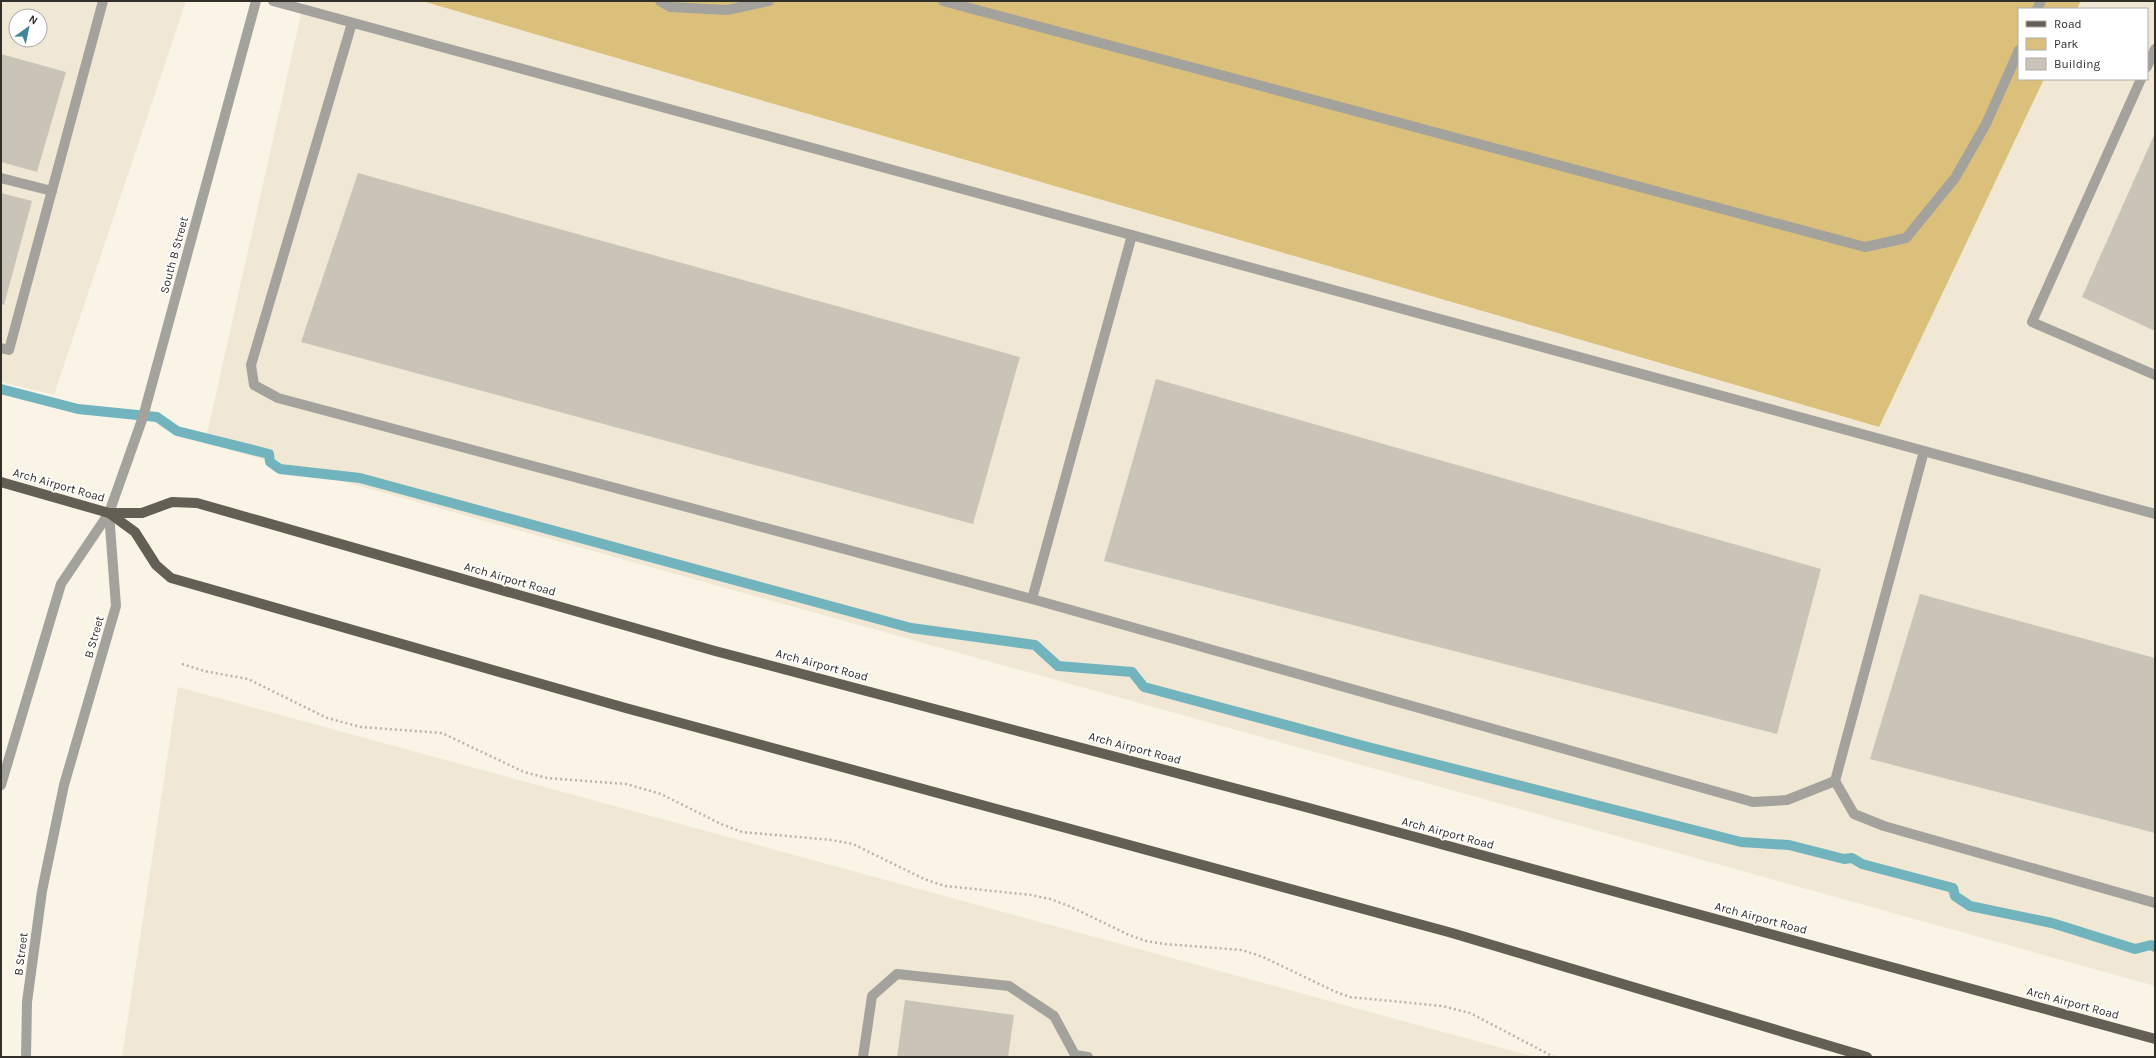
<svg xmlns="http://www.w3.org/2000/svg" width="2156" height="1058" font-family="Karla,sans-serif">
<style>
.built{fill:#f0e8d4;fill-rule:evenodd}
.green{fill:#dbc07b}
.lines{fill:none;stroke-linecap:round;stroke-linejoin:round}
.stream{stroke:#71b4be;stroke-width:10}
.building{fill:#c9c4b7}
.path{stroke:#b8b4a9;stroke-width:2.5;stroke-dasharray:2 3;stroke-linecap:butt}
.service{stroke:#a4a29c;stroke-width:10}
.minor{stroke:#a4a29c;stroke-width:10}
.tertiary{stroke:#a4a29c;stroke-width:10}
.primary{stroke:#635f55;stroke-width:10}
.labels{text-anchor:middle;stroke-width:3.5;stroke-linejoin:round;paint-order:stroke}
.street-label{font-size:12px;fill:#312f2a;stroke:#fff}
</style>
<rect width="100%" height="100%" fill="#f9f4e6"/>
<!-- built -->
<g class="built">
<path d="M1,1H186L54,395L1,382ZM16,16H40V40H16Z"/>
<polygon points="304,1 422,1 1878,427 2044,79 2147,79 2147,9 2077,9 2081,1 2155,1 2155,986 205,443"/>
<polygon points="178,687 1535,1057 122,1057"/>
</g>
<!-- green -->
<polygon class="green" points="422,1 2081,1 2077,9 2019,9 2019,79 2044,79 1879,427"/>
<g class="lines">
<!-- stream -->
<polyline class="stream" points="1,389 78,409 157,417 177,431 269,454 270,462 280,469 360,478 911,628 1035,645 1058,666 1132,672 1144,687 1368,747 1741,842 1789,845 1844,859 1852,858 1862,864 1953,888 1955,896 1970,906 2052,923 2135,949 2151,945 2155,947"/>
</g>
<!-- building -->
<g class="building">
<polygon points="1,54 66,72 37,172 1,162"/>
<polygon points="2155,133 2155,331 2082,297"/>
<polygon points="358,173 1020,357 973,524 301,342"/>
<polygon points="1,193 32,201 4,305 1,304"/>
<polygon points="1156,379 1821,569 1777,734 1104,561"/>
<polygon points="1920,594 2155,658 2155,833 1870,759"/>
<polygon points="905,1000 1014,1015 1008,1057 897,1057"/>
</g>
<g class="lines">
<!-- path -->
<polyline class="path" points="182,664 204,671 248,679 327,718 361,727 442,733 524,772 547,778 626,784 661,794 721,824 742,832 832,840 853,844 924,879 945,886 1031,895 1050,899 1069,906 1129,935 1146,941 1165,944 1242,950 1263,957 1336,992 1350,997 1442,1006 1470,1013 1554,1057"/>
<!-- service -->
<g class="service">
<polyline points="273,1 2155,514"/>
<polyline points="660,1 670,7 727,10 769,1"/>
<polyline points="943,1 1865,247 1906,238 1955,178 1986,124 2019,50"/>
<polyline points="2037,9 2041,1"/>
<polyline points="352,23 251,365 254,385 278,398 1032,599 1753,802 1787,800 1835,781 1854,814 1884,826 2155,903"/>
<polyline points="2147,67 2155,49"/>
<polyline points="2141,79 2032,322 2155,375"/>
<polyline points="1,178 52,191"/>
<polyline points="1,348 9,350 103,1"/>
<polyline points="1032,599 1132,235"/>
<polyline points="1835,781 1924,451"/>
<polyline points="863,1057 872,996 897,974 1009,986 1054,1016 1075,1055"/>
<polyline points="1075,1057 1075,1055 1088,1057"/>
</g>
<!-- minor -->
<g class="minor">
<polyline points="1,785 61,584 109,513"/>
<polyline points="26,1057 27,1002 42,891 64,785 116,606 109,513"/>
</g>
<!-- tertiary -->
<polyline class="tertiary" points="109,513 143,417 256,1"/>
<!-- primary -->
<g class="primary">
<polyline points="1,482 109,513 142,513 172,502 197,503 715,651 1309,808 2155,1039"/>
<polyline points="109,513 135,532 156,565 171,578 622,707 1452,933 1867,1057"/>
</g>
</g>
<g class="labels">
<!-- street labels -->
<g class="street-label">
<text transform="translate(174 255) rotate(-75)" y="4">South B Street</text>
<text transform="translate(59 485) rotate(16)" y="4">Arch Airport Road</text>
<text transform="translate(510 579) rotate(16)" y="4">Arch Airport Road</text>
<text transform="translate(94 637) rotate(-74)" y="4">B Street</text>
<text transform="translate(822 665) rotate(15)" y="4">Arch Airport Road</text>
<text transform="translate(1135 748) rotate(15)" y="4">Arch Airport Road</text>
<text transform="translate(1448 833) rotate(15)" y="4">Arch Airport Road</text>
<text transform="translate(1761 918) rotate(15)" y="4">Arch Airport Road</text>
<text transform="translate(21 954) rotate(-83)" y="4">B Street</text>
<text transform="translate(2073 1003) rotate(15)" y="4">Arch Airport Road</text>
</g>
</g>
<!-- border -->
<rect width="2156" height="1058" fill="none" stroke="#312f2a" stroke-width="4"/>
<!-- legend -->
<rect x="2018" y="8" width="130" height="72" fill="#ffffff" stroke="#adacaa"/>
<rect x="2026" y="21" width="20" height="6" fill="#635f55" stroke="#adacaa"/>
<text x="2054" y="28" font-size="12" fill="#312f2a">Road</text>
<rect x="2026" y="38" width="20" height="12" fill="#dbc07b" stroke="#adacaa"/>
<text x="2054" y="48" font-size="12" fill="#312f2a">Park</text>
<rect x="2026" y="58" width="20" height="12" fill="#c9c4b7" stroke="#adacaa"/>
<text x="2054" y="68" font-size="12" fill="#312f2a">Building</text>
<!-- north arrow -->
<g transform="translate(28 28) rotate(33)"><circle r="19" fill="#ffffff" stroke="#adacaa"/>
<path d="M0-3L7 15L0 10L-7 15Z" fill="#418793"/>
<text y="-6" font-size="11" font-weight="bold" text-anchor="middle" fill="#312f2a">N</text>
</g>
</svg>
